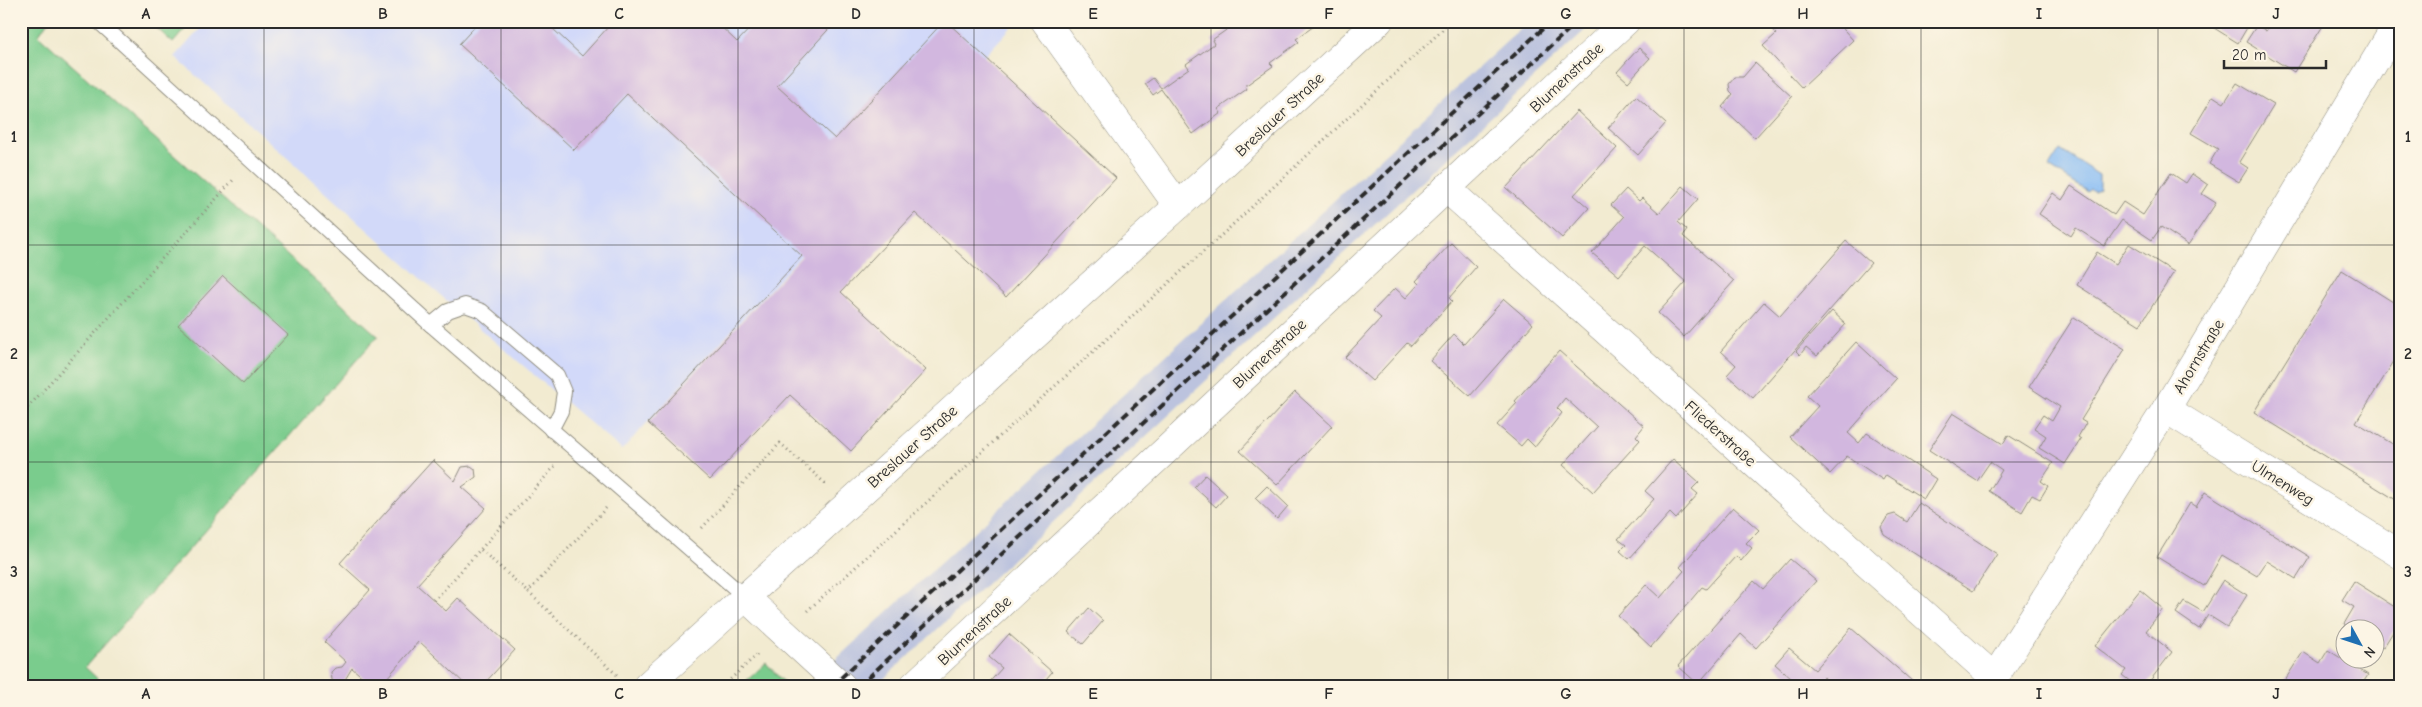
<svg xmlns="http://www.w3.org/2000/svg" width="2422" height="707" font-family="'Comic Neue',sans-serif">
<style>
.built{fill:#d2d9f9}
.industrial{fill:#bcc3de}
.green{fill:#7acc8d;stroke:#527c5c}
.water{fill:#86bcf5;stroke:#587490}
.building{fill:#d2b7df}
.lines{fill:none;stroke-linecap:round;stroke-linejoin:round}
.lane-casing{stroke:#8e8b7e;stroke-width:16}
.street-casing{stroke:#8e8b7e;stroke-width:29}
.path{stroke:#8e8b7e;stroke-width:3;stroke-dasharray:1 4;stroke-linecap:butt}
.lane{stroke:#fff;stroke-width:14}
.street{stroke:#fff;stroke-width:28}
.rail{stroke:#2b2b2b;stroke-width:4;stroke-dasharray:8 4;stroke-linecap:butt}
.grid{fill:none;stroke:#2b2b2b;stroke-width:1;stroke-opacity:0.55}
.labels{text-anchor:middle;stroke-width:5;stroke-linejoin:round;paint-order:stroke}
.street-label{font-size:16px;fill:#2b2b2b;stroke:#fcf5e5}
.neatline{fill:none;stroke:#2b2b2b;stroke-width:2}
.grid-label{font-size:16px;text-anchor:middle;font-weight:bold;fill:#2b2b2b}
</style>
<rect width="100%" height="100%" fill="#fcf5e5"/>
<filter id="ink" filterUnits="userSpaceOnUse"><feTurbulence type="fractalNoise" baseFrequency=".02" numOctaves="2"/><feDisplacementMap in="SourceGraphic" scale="10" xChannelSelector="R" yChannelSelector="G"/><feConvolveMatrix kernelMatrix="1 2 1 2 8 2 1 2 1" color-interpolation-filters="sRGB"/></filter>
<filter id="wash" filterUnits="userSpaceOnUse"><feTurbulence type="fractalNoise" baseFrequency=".0096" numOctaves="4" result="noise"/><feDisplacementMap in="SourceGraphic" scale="20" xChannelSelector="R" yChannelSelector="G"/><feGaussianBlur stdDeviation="1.12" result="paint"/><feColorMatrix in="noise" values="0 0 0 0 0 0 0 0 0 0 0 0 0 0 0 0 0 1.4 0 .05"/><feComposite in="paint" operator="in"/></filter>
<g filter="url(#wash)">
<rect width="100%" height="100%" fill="#f2ebd1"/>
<!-- built -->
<polygon class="built" points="207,21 1017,21 622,450 432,288 175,57"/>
<!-- industrial -->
<polygon class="industrial" points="1529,21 1595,21 876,686 807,686"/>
<!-- green -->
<g class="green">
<polygon points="21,21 49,21 38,35 378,336 85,667 105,686 21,686"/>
<polygon points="149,21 192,21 173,43"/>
<polygon points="766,663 787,686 741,686"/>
</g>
<!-- water -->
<polygon class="water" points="2060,150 2099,175 2099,188 2094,191 2090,189 2088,192 2049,167"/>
<g id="blocks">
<!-- building -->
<g class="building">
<polygon points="480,21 558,21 552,28 582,56 609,26 604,21 715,21 737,42 757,21 836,21 777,86 835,139 944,21 946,21 1116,178 1006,297 915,213 841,292 926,370 851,451 790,395 710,480 648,423 802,256 627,94 574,150 459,44"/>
<polygon points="1239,21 1321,21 1296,39 1299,42 1270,63 1273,66 1245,86 1247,89 1218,109 1221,113 1193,134 1161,89 1153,95 1145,84 1153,78 1161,88 1189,68 1186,64 1214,44 1212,40"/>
<polygon points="1764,21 1836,21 1853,40 1802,88 1763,46 1776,34"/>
<polygon points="2203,21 2251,21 2238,43"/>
<polygon points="2273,21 2326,21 2294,72 2246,42 2257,25 2266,31"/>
<polygon points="1639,48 1650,58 1628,82 1617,72"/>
<polygon points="1755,63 1792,97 1755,138 1722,107 1733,94 1730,91 1729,84 1735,77 1743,77"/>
<polygon points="2237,83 2274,105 2239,162 2248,168 2239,182 2209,164 2218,149 2191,133 2213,96 2224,103"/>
<polygon points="1636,96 1666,123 1638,155 1608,128"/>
<polygon points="1577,111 1617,148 1574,195 1589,208 1562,238 1506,188"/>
<polygon points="2171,173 2186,183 2192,174 2208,185 2202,194 2216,203 2188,245 2161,227 2152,240 2122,220 2104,246 2076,228 2071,236 2039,214 2053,193 2062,200 2071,186 2114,215 2123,202 2143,215"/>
<polygon points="1683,186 1698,199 1678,222 1687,230 1683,236 1734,281 1684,337 1658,313 1686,282 1645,246 1619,276 1592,253 1624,217 1611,205 1626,189 1639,201 1642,198 1659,213"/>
<polygon points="1846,241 1871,263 1753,398 1727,375 1736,365 1721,351 1764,302 1780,316"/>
<polygon points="1451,243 1476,267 1449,298 1452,301 1411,346 1407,343 1372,381 1345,357 1381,318 1373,311 1395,288 1406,298 1419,284 1416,281"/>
<polygon points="2129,244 2174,272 2140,325 2077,285 2097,252 2116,264"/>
<polygon points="2342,270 2401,307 2401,350 2356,422 2401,449 2401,503 2254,412"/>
<polygon points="223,276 288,335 243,384 178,325"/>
<polygon points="1504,299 1533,324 1470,396 1430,361 1454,334 1464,344"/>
<polygon points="1832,311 1846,324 1817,356 1806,347 1800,355 1796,351"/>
<polygon points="2074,317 2125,349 2081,420 2086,423 2078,437 2081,439 2065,464 2039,448 2046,436 2034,428 2043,415 2052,421 2060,407 2029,387"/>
<polygon points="1856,342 1896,379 1848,433 1859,443 1867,433 1936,479 1924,499 1886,475 1883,480 1847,456 1830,474 1790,437 1818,406 1807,396"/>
<polygon points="1559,351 1644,426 1636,436 1640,440 1593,492 1563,465 1597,427 1565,398 1557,408 1562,413 1535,447 1527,439 1521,446 1497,425 1517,403 1515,401"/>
<polygon points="1295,392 1332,426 1277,485 1240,451"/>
<polygon points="1953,413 2003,444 2008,435 2053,463 2041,481 2048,486 2040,499 2032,495 2022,512 1989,491 2002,470 1990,462 1977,481 1929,450"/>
<polygon points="1673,459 1699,482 1692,489 1698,494 1676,519 1670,513 1629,559 1620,551 1626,545 1618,539 1654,499 1645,491"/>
<polygon points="433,460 455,481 462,467 471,466 475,469 476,477 462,487 486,508 417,585 446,611 458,598 515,650 482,686 467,686 419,641 380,686 373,686 352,668 343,683 336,683 332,680 331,672 335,668 342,667 346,662 324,642 370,590 340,563"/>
<polygon points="1205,475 1227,495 1216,507 1194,487"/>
<polygon points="1267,486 1288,506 1277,519 1255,498"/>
<polygon points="2205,492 2310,557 2296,579 2267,561 2257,576 2222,555 2204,586 2157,557 2190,503 2196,507"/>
<polygon points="1919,503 1997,554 1973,591 1884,534 1881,527 1888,516 1895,514 1907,522"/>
<polygon points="1733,507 1759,530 1746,543 1752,548 1741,561 1736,556 1706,589 1702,587 1651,647 1618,616 1646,585 1660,598 1684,571 1680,567"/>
<polygon points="1790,559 1816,581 1756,648 1741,634 1698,684 1678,666 1754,581 1763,589"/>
<polygon points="2223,580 2247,595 2227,627 2208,615 2199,629 2176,613 2184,601 2203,612"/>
<polygon points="2354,581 2401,611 2401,619 2383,648 2374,643 2374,630 2353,630 2344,624 2354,607 2342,600"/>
<polygon points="2140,590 2163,609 2146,631 2172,652 2146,686 2136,686 2122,675 2126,670 2095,646"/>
<polygon points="1089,608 1103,621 1083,644 1068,632"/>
<polygon points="1851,628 1912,681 1908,686 1833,686 1824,677 1817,686 1800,686 1775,664 1789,648 1815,670"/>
<polygon points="1009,634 1052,672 1040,686 986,686 1002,668 989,657"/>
<polygon points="2328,650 2368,675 2361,686 2281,686 2303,652 2320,663"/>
<polygon points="2068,678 2078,686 2062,686"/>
<polygon points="1062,680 1068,686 1057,686"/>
</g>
</g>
</g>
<g filter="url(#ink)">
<use href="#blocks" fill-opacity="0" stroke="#8e8b7e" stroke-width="1"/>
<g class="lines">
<!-- lane casing -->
<g class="lane-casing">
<g id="lane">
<polyline points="98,21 431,325 448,311 465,305 482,311 557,375 564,392 561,411 551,430"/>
<polyline points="431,325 745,597"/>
</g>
</g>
<!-- street casing -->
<g class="street-casing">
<g id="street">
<polyline points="1045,21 1178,206"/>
<polyline points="1446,188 1995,678"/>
<polyline points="2166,409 2401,555"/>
<polyline points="745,597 842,686"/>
<polyline points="647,686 1178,206 1379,21"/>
<polyline points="913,686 1626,21"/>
<polyline points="1989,686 2166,409 2399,21"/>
</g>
</g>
<!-- path -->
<g class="path">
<polyline points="21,415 234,179"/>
<polyline points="606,508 528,592 617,675"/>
<polyline points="702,528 780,443 826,484"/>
<polyline points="481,550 528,592"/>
<polyline points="434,601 556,465"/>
<polyline points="807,611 1226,231 1452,21"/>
<polyline points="723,686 759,653"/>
</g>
<!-- lane -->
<use href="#lane" class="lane"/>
<!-- street -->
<use href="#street" class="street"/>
<!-- rail -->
<g class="rail">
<polyline points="832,686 1551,21"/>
<polyline points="859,686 1578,21"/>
</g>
</g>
</g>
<!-- grid -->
<path class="grid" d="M264,21V686M501,21V686M738,21V686M974,21V686M1211,21V686M1448,21V686M1684,21V686M1921,21V686M2158,21V686M21,245H2401M21,462H2401"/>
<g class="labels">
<!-- street labels -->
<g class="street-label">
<text transform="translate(1566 77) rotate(-43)" y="6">Blumenstraße</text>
<text transform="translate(1279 114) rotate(-43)" y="6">Breslauer Straße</text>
<text transform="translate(1269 353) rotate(-43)" y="6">Blumenstraße</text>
<text transform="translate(2198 356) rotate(-59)" y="6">Ahornstraße</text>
<text transform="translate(1721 433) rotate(42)" y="6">Fliederstraße</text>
<text transform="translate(912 446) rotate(-42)" y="6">Breslauer Straße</text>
<text transform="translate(2283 482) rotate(32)" y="6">Ulmenweg</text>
<text transform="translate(974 630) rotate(-43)" y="6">Blumenstraße</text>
</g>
</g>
<!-- margin -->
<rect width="2422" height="707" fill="none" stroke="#fcf5e5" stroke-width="55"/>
<!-- north arrow -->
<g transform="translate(2360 644) rotate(130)"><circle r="24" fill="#fcf5e5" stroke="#a8a49b"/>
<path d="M0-4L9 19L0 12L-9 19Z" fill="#1f6fb2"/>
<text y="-8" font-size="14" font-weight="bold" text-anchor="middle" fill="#2b2b2b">N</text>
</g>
<!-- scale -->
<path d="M2224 60v8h102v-8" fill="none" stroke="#2b2b2b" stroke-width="2.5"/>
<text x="2232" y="60" font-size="15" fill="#2b2b2b" stroke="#fcf5e5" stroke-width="4" paint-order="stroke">20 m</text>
<rect x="28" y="28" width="2366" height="652" class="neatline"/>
<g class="grid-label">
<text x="146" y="19">A</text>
<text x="383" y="19">B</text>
<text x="619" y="19">C</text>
<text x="856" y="19">D</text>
<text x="1093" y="19">E</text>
<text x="1329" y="19">F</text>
<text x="1566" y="19">G</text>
<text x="1803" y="19">H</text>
<text x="2039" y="19">I</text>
<text x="2276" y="19">J</text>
<text x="14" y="142">1</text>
<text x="2408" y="142">1</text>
<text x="14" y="359">2</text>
<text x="2408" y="359">2</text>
<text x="14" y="577">3</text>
<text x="2408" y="577">3</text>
<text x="146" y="699">A</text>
<text x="383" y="699">B</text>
<text x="619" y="699">C</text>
<text x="856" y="699">D</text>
<text x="1093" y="699">E</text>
<text x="1329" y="699">F</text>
<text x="1566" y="699">G</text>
<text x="1803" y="699">H</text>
<text x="2039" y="699">I</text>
<text x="2276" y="699">J</text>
</g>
</svg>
